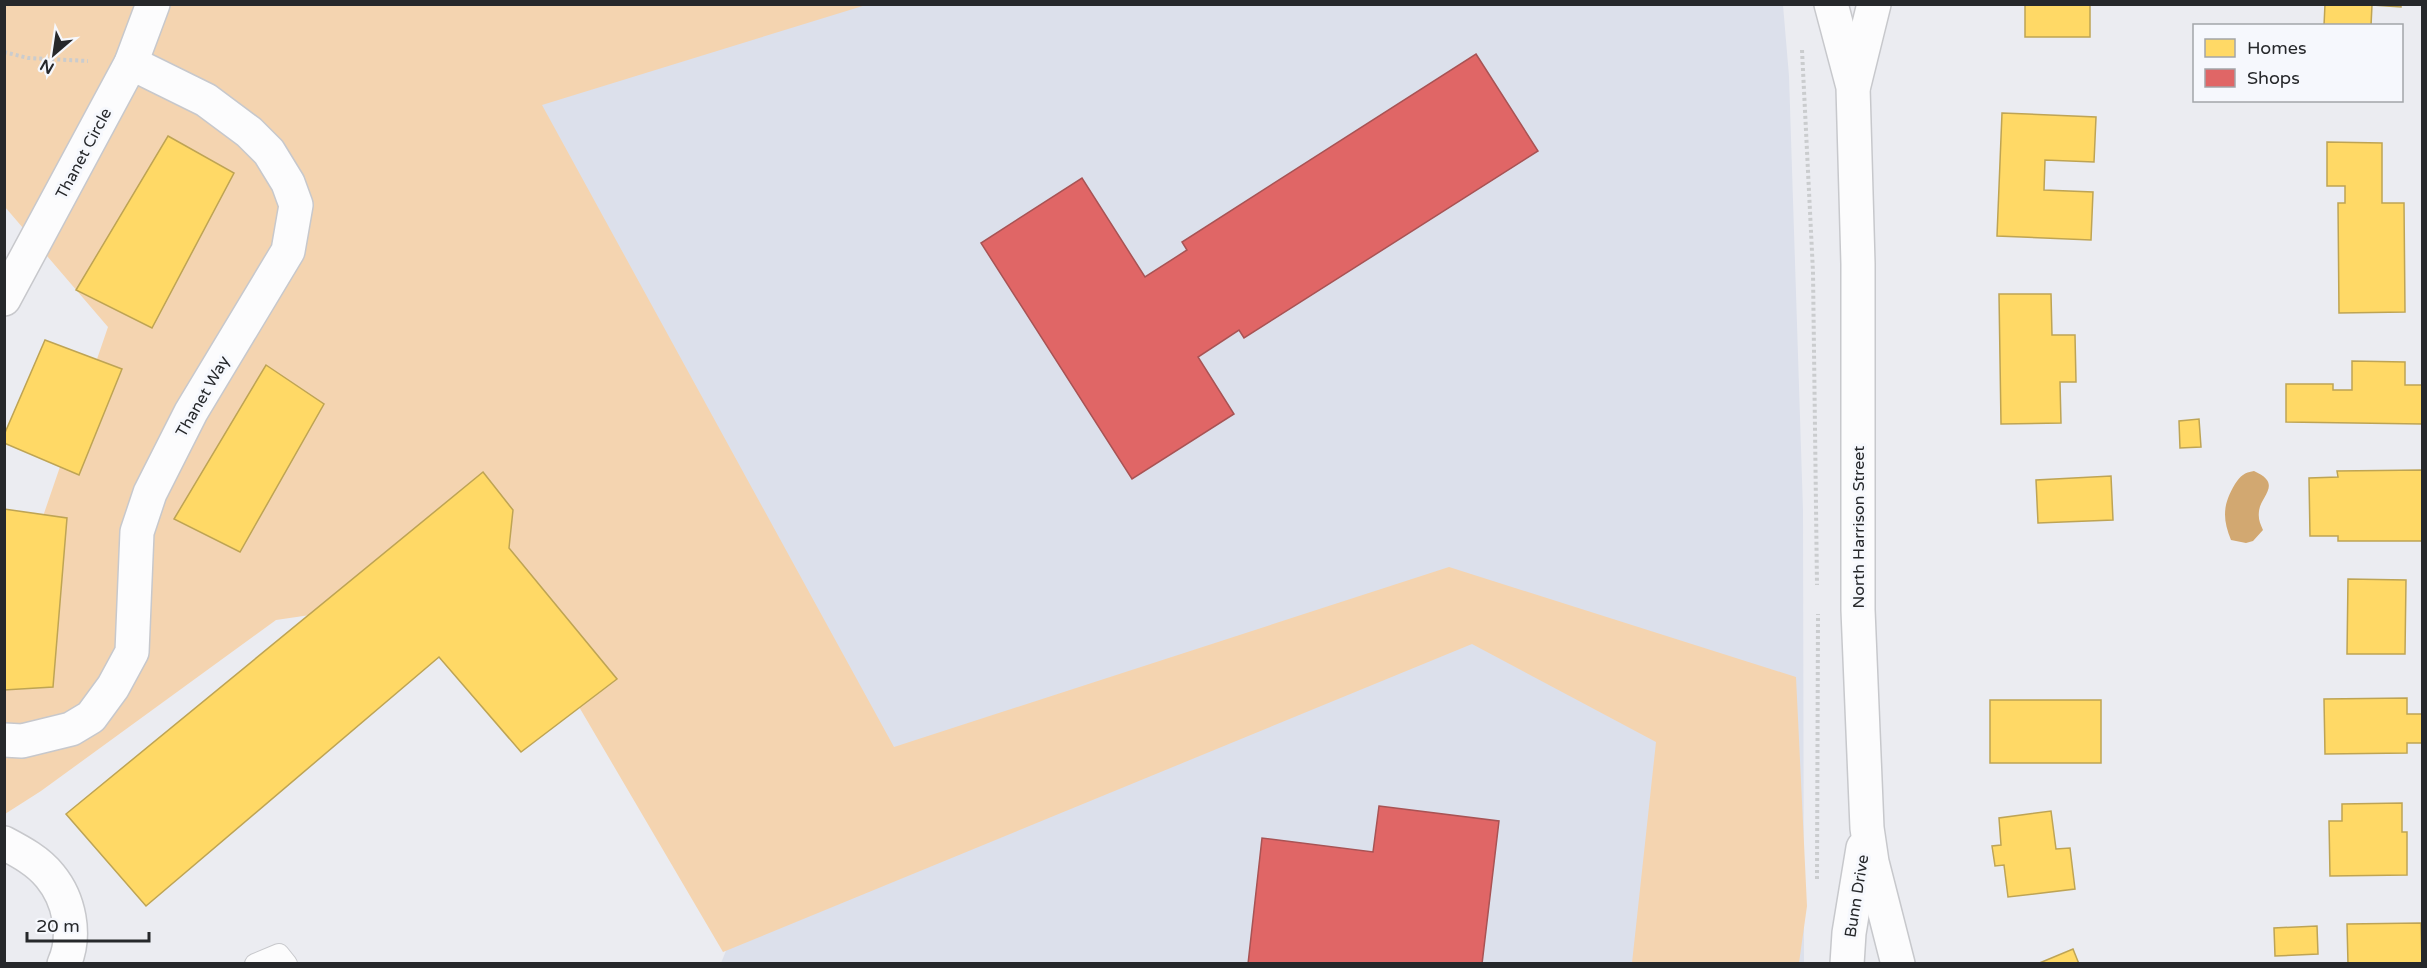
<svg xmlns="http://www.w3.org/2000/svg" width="2427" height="968" font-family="'Varela Round',sans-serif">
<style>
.built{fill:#dce0eb}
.green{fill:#f4d4b0}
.water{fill:#d2a871}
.homes{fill:#ffd966;stroke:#bea454;stroke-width:1.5}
.shops{fill:#e06666;stroke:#a85354;stroke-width:1.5}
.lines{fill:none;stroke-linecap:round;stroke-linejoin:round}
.service-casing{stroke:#c7c8cc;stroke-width:22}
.minor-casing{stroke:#c7c8cc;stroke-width:36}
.tertiary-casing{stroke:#c7c8cc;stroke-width:36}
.path{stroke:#caccce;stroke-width:4;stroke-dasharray:3 3;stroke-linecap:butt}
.service{stroke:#fcfcfd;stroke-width:20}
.minor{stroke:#fcfcfd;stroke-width:33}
.tertiary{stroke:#fcfcfd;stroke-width:33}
.labels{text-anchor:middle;stroke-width:6;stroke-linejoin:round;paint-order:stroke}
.street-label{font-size:16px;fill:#26282b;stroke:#f6f8fd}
</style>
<rect width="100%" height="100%" fill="#ebecf1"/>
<!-- built -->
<polygon class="built" points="682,5 1783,5 1789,76 1803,510 1804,963 721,963 751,889 440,129"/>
<!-- green -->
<polygon class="green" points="5,5 866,5 542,105 894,747 1449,567 1796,677 1807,906 1799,963 1632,963 1656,742 1472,644 723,952 508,586 276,620 41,791 5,814 5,627 108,327 5,207"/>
<!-- water -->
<path class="water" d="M2254,471C2283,484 2261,495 2259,511C2258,519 2260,523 2263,530L2253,541L2246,543L2231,540C2222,518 2223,504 2235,484C2241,475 2244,473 2254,471Z"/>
<!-- homes -->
<g class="homes">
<rect x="2025" y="4" width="65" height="33"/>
<polygon points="2325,4 2401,4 2401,7 2372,5 2371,26 2324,26"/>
<polygon points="2002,113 2096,117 2094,162 2045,160 2044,190 2093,192 2091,240 1997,236"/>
<polygon points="168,136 234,173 152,328 76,290"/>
<polygon points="2327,142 2382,143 2382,203 2404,203 2405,312 2339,313 2338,203 2345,203 2345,186 2327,186"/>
<polygon points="1999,294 2051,294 2052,335 2075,335 2076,382 2060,382 2061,423 2001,424"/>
<polygon points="45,340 122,369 79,475 4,443 4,435"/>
<polygon points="2352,361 2405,362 2405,385 2422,385 2422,424 2286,422 2286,384 2333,384 2333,390 2352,390"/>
<polygon points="266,365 324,404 240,552 174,519"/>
<polygon points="2199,419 2201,447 2180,448 2179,421"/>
<polygon points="2422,470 2422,541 2338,541 2338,536 2310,536 2309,478 2338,477 2337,471"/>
<polygon points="483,472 513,510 509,548 617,679 521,752 439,657 146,906 66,814"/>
<polygon points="2111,476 2113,520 2038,523 2036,480"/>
<polygon points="4,509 67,518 53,687 4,690"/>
<polygon points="2348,579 2406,580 2405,654 2347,654"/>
<polygon points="2407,698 2407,714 2422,714 2422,743 2407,743 2407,753 2325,754 2324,699"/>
<rect x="1990" y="700" width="111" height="63"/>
<polygon points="2402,803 2402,832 2407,832 2407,875 2330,876 2329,821 2342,821 2342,804"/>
<polygon points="2051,811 2056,849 2070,848 2075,889 2008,897 2004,865 1995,866 1992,846 2001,845 1999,818"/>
<polygon points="2421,923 2422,964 2348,964 2347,924"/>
<polygon points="2317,926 2318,954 2275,956 2274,928"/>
<polygon points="2073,949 2079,964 2037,964"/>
</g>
<!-- shops -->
<g class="shops">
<polygon points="1476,54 1538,151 1244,338 1239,330 1198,357 1234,414 1132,479 981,243 1082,178 1145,277 1187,250 1182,242"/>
<polygon points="1379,806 1499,821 1482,964 1248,964 1262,838 1373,852"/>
</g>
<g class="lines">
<!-- service casing -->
<g class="service-casing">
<polyline id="service" points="255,964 279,954 287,964"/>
</g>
<!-- minor casing -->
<g class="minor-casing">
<g id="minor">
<polyline points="4,299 131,63 153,4"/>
<polyline points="4,740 22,741 71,729 91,717 113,687 132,652 137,532 150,493 191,412 288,251 296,205 288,183 269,152 249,132 206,100 131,63"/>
<path d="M4,843C21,852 38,861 50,876C69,899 77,935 64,964"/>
</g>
</g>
<!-- tertiary casing -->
<g class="tertiary-casing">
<g id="tertiary">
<polyline points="1831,4 1853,87 1858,264 1858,610 1867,828 1872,862 1898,964"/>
<polyline points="1854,85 1874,4"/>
<polyline points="1847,964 1849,933 1863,848"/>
</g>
</g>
<!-- path -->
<g class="path">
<polyline points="1802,50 1813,272 1817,585"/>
<polyline points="4,52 28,58 88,61"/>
<polyline points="1817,879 1818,614"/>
</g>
<!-- service -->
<use href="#service" class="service"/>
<!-- minor -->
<use href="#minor" class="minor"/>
<!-- tertiary -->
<use href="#tertiary" class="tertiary"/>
</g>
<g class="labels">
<!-- street labels -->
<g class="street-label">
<text transform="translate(83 153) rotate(-62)" y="6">Thanet Circle</text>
<text transform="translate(202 396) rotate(-60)" y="6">Thanet Way</text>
<text transform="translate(1858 527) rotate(-90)" y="6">North Harrison Street</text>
<text transform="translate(1856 896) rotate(-81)" y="6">Bunn Drive</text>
</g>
</g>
<!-- border -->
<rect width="2427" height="968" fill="none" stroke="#26282b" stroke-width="12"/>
<!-- legend -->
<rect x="2193" y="24" width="210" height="78" fill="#f6f8fd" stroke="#a3a5a9" stroke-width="1.5"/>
<rect x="2205" y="39" width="30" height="18" fill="#ffd966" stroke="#a3a5a9" stroke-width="1.5"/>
<text x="2247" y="54" font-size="18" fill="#26282b">Homes</text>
<rect x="2205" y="69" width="30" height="18" fill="#e06666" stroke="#a3a5a9" stroke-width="1.5"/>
<text x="2247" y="84" font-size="18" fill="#26282b">Shops</text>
<!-- north arrow -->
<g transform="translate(54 54) rotate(209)" stroke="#f6f8fd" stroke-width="4.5" paint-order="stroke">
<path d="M0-4.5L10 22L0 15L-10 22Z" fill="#26282b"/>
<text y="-9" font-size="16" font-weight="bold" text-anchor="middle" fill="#26282b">N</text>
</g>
<!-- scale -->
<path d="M27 932v9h122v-9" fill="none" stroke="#26282b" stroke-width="3"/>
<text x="36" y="932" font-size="18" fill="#26282b" stroke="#f6f8fd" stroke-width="4.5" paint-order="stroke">20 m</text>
</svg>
